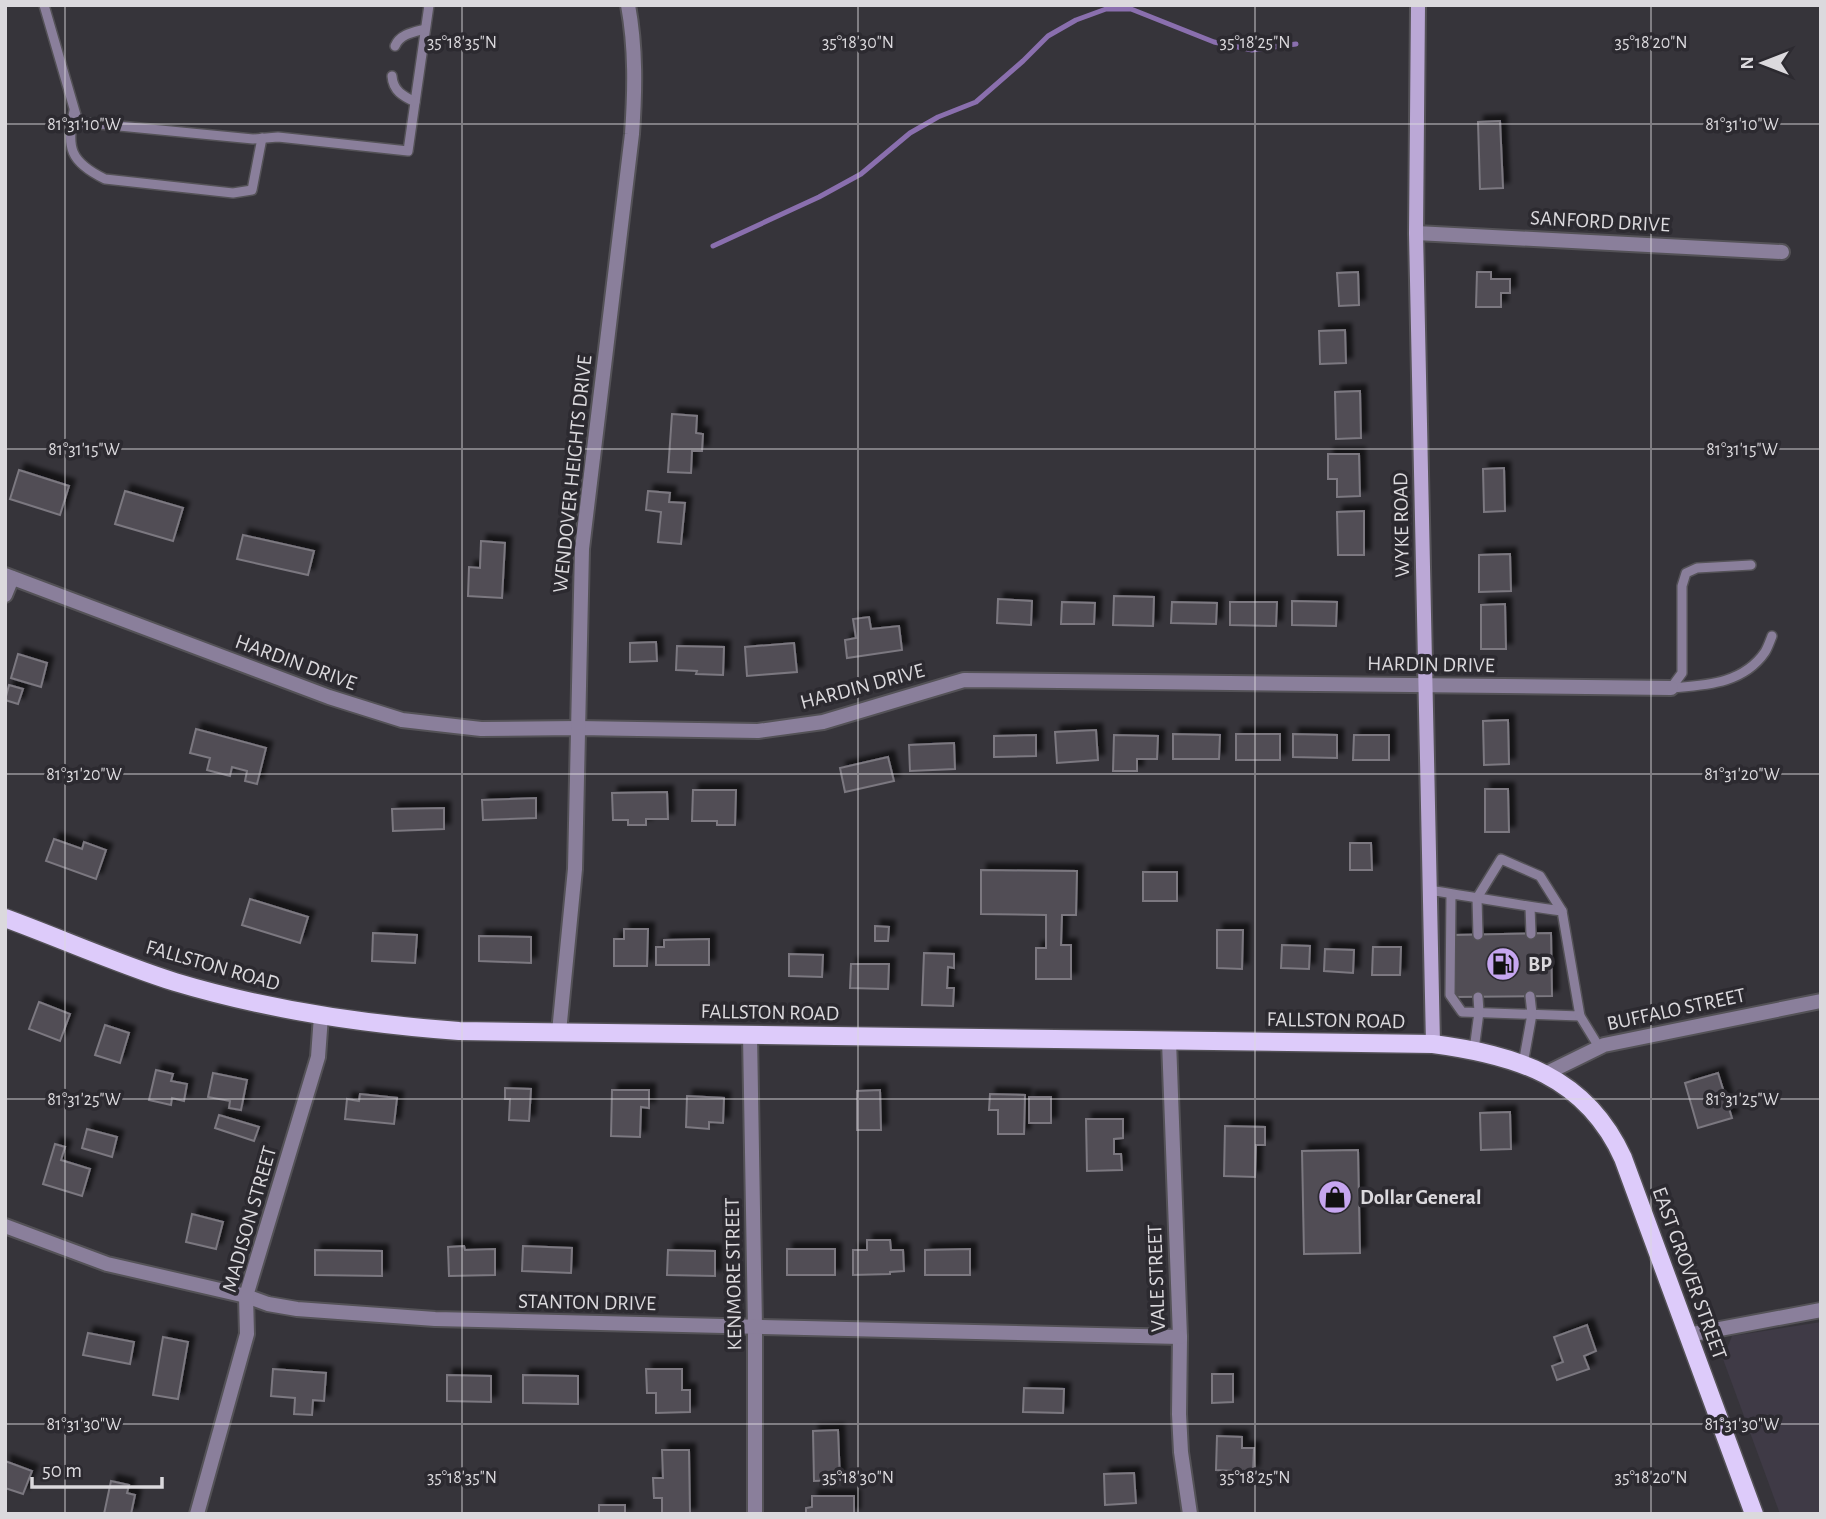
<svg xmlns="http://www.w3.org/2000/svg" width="1826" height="1519" font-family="'Alegreya Sans',sans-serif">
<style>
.built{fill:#3f3a46}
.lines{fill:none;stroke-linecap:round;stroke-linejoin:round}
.stream{stroke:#8a6fae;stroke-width:5}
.building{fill:#514e55;stroke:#7b7880;stroke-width:2;filter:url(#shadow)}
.lane-casing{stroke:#545257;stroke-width:12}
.street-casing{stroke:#545257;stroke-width:18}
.secondary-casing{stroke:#545257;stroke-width:18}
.primary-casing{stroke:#545257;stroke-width:21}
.lane{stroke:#8a7f9b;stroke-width:9}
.street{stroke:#8a7f9b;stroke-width:14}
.secondary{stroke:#bba8d6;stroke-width:14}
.primary{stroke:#ddcbfa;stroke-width:18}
.ticks{fill:none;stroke:#dbd9dd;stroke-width:2;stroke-opacity:0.45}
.labels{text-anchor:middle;stroke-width:7;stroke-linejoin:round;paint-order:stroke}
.street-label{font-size:21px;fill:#dbd9dd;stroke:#2c2a30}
.poi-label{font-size:21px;font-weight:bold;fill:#dbd9dd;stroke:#2c2a30;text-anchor:start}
.ticks-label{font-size:18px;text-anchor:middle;fill:#dbd9dd;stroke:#2c2a30;stroke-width:7;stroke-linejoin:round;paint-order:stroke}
</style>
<defs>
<filter id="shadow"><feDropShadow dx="6" dy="-6" stdDeviation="2" flood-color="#0009"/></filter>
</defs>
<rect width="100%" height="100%" fill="#36343a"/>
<!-- built -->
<polygon class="built" points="1821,1322 1821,1514 1780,1514 1723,1359 1732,1336"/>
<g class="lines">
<!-- stream -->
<polyline class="stream" points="713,246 819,197 861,174 910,133 938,117 976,102 1023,61 1048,36 1076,20 1106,9 1131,9 1214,42 1252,50 1296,44"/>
</g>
<!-- building -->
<g class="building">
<polygon points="1500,121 1503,188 1480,189 1478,122"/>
<polygon points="1358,272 1359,305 1339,306 1337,273"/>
<polygon points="1477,272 1491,272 1491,279 1510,279 1510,293 1501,293 1501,307 1476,307"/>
<polygon points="1345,330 1346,363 1320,364 1319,331"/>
<polygon points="1360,391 1361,438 1336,439 1335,392"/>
<polygon points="672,414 697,416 696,433 703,434 702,451 692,451 691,473 668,472"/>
<polygon points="1328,454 1359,454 1360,496 1337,497 1337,479 1328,479"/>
<polygon points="1504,468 1505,511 1484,512 1483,469"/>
<polygon points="19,470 69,486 60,515 10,499"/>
<polygon points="125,491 183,508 173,541 115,524"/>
<polygon points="648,491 670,493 669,502 685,503 681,544 658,542 661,512 646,510"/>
<polygon points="1364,511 1364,555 1338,555 1337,512"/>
<polygon points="243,535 314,551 308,575 237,559"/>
<polygon points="481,541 505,543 502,598 468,596 469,567 480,568"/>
<polygon points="1510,554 1511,591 1479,592 1479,555"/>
<polygon points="1114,596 1154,597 1153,626 1113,625"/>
<polygon points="998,599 1032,601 1031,625 997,623"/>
<polygon points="1292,601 1337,602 1336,626 1292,625"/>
<polygon points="1062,602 1095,603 1094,624 1061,624"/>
<polygon points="1172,602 1217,603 1216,624 1171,623"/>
<polygon points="1230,602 1277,602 1276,626 1230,625"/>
<polygon points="1505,604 1506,649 1481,649 1481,605"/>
<polygon points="869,617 871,629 899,626 902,650 847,658 845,640 856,638 853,619"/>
<polygon points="656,642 657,661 630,662 630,643"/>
<polygon points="794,643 797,672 747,676 745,647"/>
<polygon points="677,646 724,647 723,675 696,674 697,671 676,670"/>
<polygon points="18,654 47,663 41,687 11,678"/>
<polygon points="9,685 23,689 18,704 5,700"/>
<polygon points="1508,720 1509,764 1484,765 1483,721"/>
<polygon points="196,729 266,748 257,784 245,781 247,771 232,767 230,776 207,770 210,758 190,753"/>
<polygon points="1096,730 1098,760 1057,763 1055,732"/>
<polygon points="1173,734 1220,735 1219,759 1173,759"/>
<rect x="1236" y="734" width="44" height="26"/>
<polygon points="1293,734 1337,735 1337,758 1293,757"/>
<polygon points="1036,735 1036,756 994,757 994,736"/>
<polygon points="1114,735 1158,736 1157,759 1137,759 1137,771 1113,771"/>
<polygon points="1354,735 1389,735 1389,760 1353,760"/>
<polygon points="954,743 955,769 910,771 909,745"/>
<polygon points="888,757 894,781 845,792 840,768"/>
<polygon points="1485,789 1508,789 1509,832 1485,832"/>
<polygon points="693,790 736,790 735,825 717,825 717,821 692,821"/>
<polygon points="667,792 668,819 646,819 646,825 628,825 628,820 613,820 612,793"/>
<polygon points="536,798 536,818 483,820 482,800"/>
<polygon points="444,808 444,829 393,831 392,809"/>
<polygon points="54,839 82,849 84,842 106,850 96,879 46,861"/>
<polygon points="1350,843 1371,843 1372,870 1350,870"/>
<polygon points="981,870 1077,871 1076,915 1062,915 1061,945 1071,945 1071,979 1036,979 1036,948 1046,948 1046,915 981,914"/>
<rect x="1143" y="872" width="34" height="29"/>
<polygon points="250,899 308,917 300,943 242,925"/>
<polygon points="875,926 889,927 888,941 875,941"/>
<polygon points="624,929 648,929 647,966 614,966 614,939 624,939"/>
<polygon points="1217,930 1243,930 1242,969 1217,968"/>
<polygon points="373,933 417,935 415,963 372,961"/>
<polygon points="1551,933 1552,996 1455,997 1454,935"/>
<polygon points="479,936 531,937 531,963 479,961"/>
<polygon points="709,939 709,965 656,965 656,947 664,947 664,940"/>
<polygon points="1282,945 1310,946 1309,969 1281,968"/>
<polygon points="1373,947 1401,947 1400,975 1372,975"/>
<polygon points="1325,949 1354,950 1353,973 1324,971"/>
<polygon points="924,953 954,954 954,968 948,967 947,988 954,988 953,1006 922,1005"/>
<polygon points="789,954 823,955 822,977 789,976"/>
<polygon points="851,964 889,964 888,989 850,988"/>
<polygon points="39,1002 70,1014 60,1041 29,1029"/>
<polygon points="105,1025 129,1033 120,1063 95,1055"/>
<polygon points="156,1070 173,1074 171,1081 187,1084 184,1101 172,1098 171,1105 149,1100"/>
<polygon points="213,1073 247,1080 241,1110 229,1108 230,1101 208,1097"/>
<polygon points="1718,1073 1732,1118 1698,1128 1685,1083"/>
<polygon points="505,1088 531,1089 529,1121 509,1120 510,1099 505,1099"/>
<polygon points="612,1090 649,1090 649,1108 641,1107 640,1137 611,1136"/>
<polygon points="880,1090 881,1130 857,1130 857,1091"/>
<polygon points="360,1094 397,1098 394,1124 345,1119 347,1099 359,1101"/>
<polygon points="990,1094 1025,1095 1024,1134 998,1134 998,1110 989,1110"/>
<polygon points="687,1096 724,1098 723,1123 709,1122 709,1129 686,1127"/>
<rect x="1029" y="1097" width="22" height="26"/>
<polygon points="1510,1112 1511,1149 1481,1150 1480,1113"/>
<polygon points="219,1115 259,1127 254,1141 215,1128"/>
<polygon points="1086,1119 1123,1119 1123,1138 1114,1139 1114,1154 1121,1154 1122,1170 1087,1171"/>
<polygon points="1225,1126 1265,1127 1265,1145 1256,1145 1255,1177 1224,1176"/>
<polygon points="87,1129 117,1137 112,1157 82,1148"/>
<polygon points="55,1144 65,1147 61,1160 90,1169 82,1196 43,1184"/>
<polygon points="1358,1150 1360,1253 1304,1254 1302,1151"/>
<polygon points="192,1214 223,1222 216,1249 186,1242"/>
<polygon points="867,1240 890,1240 891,1250 903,1250 904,1271 890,1272 890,1274 853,1275 853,1250 867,1250"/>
<polygon points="464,1246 465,1250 495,1249 495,1275 449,1276 448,1247"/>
<polygon points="523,1246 572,1248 571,1273 522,1271"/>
<rect x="787" y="1249" width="48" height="26"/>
<polygon points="970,1249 970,1275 925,1275 925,1250"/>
<polygon points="315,1250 382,1251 382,1276 315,1275"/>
<polygon points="668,1250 715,1251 715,1276 667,1275"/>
<polygon points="1587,1325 1596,1351 1584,1356 1589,1369 1557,1380 1552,1366 1563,1362 1554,1337"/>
<polygon points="88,1333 134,1342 130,1364 83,1355"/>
<polygon points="163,1337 188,1342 178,1399 153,1395"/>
<polygon points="273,1369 326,1373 324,1401 313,1400 312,1415 294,1414 295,1398 271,1396"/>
<polygon points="646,1369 682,1369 682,1390 690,1390 690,1412 656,1413 656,1393 647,1393"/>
<polygon points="1212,1374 1233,1374 1233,1402 1212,1403"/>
<polygon points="447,1375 491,1376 491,1402 447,1401"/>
<polygon points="523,1375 578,1376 578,1404 523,1403"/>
<polygon points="1024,1388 1064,1389 1063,1413 1023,1412"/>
<polygon points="838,1430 840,1480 814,1481 813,1431"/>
<polygon points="1217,1436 1242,1437 1242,1448 1254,1448 1253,1472 1216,1470"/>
<polygon points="662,1450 689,1450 690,1514 662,1514 662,1498 654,1498 653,1478 663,1478"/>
<polygon points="5,1461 32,1471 23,1494 5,1488"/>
<polygon points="1134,1473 1136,1503 1105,1505 1104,1474"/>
<polygon points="111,1481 129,1485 127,1493 135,1495 131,1514 104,1514"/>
<polygon points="812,1496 854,1496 854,1514 806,1514 806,1508 812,1507"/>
<rect x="599" y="1505" width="26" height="9"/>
</g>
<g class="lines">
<!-- lane casing -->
<g class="lane-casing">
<g id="lane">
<polyline points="44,5 78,122 253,139 278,137 408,151 429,5"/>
<path d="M395,46C400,34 414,32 425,29"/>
<path d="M392,76C393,91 403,96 415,102"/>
<path d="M74,111C66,148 70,162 105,179L233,193L252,190L262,138"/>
<polyline points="1671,688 1682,673 1682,586 1686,573 1697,568 1751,565"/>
<path d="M1671,688C1706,685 1743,684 1765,652C1768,647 1770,641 1772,636"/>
<path d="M1429,890C1473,897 1518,905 1562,911L1580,1016L1462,1012L1450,995L1451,894"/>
<polyline points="1530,907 1531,934"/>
<polyline points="1478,935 1477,898 1501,859 1540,876 1562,911"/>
<polyline points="1580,1016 1599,1047"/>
<polyline points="1474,1050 1479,1012 1478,997"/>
<polyline points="1523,1064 1532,1014 1530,996"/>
</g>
</g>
<!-- street casing -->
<g class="street-casing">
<g id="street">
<polyline points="1416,233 1782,252"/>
<polyline points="5,575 329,697 402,720 481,729 578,728 758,731 823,722 964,680 1671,688"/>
<polyline points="5,595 12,578"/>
<path d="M559,1032L575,869L582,549L632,134C635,91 636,48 628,5"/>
<polyline points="750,1035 755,1327 755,1514"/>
<polyline points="1169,1041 1180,1337 1179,1414 1181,1452 1190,1514"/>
<polyline points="1545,1074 1604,1045 1821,1001"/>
<polyline points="5,1226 107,1264 246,1296 268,1304 297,1309 435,1319 1180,1337"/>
<polyline points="1688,1335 1821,1310"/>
<polyline points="197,1514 247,1334 246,1296 318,1057 321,1016"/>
</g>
</g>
<!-- secondary casing -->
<g class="secondary-casing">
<polyline id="secondary" points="1418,5 1416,233 1433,1044"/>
</g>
<!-- primary casing -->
<g class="primary-casing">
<path id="primary" d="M5,918C62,939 118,964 175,982C268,1010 362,1024 459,1031L1433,1044C1516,1055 1586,1076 1623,1158L1754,1514"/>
</g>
<!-- lane -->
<use href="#lane" class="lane"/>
<!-- street -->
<use href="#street" class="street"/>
<!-- secondary -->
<use href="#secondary" class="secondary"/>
<!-- primary -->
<use href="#primary" class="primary"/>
</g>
<!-- ticks -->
<path class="ticks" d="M65,5V1514M462,5V1514M858,5V1514M1255,5V1514M1651,5V1514M5,124H1821M5,449H1821M5,774H1821M5,1099H1821M5,1424H1821"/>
<!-- icons -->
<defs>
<g id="fuel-disc" transform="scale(1.75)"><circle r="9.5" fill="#c6a6f0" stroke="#2c2a30"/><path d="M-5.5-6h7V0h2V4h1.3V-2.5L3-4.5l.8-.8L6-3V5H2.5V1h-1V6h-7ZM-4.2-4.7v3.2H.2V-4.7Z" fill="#111"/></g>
<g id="shop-disc" transform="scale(1.75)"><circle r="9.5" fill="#c6a6f0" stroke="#2c2a30"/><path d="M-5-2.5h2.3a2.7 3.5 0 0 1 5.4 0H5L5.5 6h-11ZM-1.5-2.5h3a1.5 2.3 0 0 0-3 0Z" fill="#111"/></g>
</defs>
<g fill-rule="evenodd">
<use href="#fuel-disc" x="1503" y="964"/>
<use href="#shop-disc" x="1335" y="1197"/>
</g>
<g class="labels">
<!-- street labels -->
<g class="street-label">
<text transform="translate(1600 221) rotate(3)" y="7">SANFORD DRIVE</text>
<text transform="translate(572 474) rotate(-84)" y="7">WENDOVER HEIGHTS DRIVE</text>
<text transform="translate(1401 525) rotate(-91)" y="7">WYKE ROAD</text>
<text transform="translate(296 662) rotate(20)" y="7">HARDIN DRIVE</text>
<text transform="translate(1431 664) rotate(1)" y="7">HARDIN DRIVE</text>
<text transform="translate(862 686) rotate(-15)" y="7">HARDIN DRIVE</text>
<text transform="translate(213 965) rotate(16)" y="7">FALLSTON ROAD</text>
<text transform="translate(1676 1009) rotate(-12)" y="7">BUFFALO STREET</text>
<text transform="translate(770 1012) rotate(1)" y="7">FALLSTON ROAD</text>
<text transform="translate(1336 1020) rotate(1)" y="7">FALLSTON ROAD</text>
<text transform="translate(249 1219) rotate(-74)" y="7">MADISON STREET</text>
<text transform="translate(1690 1273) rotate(70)" y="7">EAST GROVER STREET</text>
<text transform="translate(733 1274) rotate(-91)" y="7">KENMORE STREET</text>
<text transform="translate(1156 1278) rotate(-92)" y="7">VALE STREET</text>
<text transform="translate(587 1302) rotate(1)" y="7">STANTON DRIVE</text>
</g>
<!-- poi labels -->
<g class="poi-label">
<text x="1528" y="971">BP</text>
<text x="1360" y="1204">Dollar General</text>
</g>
</g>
<g class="ticks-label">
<text x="462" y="48">35°18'35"N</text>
<text x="858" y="48">35°18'30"N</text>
<text x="1255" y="48">35°18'25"N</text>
<text x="1651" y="48">35°18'20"N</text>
<text x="1742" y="130">81°31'10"W</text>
<text x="84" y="130">81°31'10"W</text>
<text x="1742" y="455">81°31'15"W</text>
<text x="84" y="455">81°31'15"W</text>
<text x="1742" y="780">81°31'20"W</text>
<text x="84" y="780">81°31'20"W</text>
<text x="1742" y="1105">81°31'25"W</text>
<text x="84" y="1105">81°31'25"W</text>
<text x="1742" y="1430">81°31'30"W</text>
<text x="84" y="1430">81°31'30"W</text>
<text x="462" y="1483">35°18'35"N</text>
<text x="858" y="1483">35°18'30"N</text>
<text x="1255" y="1483">35°18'25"N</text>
<text x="1651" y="1483">35°18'20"N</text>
</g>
<!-- border -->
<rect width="1826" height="1519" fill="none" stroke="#dbd9dd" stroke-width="14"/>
<!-- north arrow -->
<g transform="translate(1763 63) rotate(270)" stroke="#2c2a30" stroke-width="5" paint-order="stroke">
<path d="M0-5L12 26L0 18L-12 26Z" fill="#dbd9dd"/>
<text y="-10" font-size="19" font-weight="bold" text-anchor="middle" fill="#dbd9dd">N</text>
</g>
<!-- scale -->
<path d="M32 1477v10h130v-10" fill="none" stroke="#dbd9dd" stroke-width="3.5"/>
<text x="42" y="1477" font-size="21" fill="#dbd9dd" stroke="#2c2a30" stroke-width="5" paint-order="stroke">50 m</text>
</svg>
